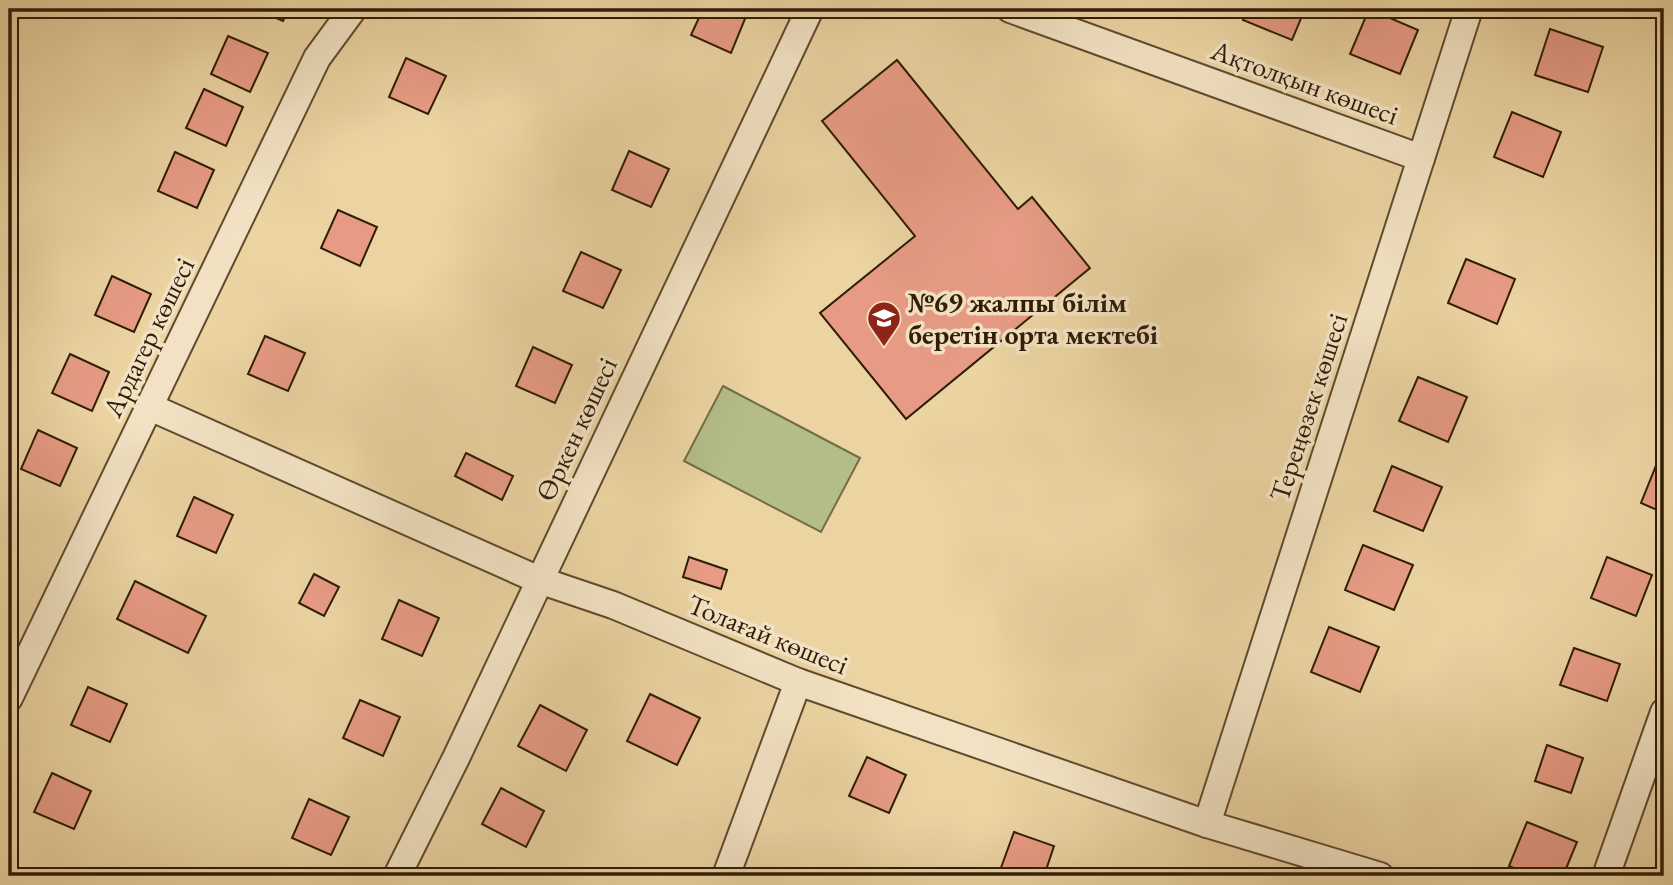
<svg xmlns="http://www.w3.org/2000/svg" width="1673" height="885" font-family="'EB Garamond',serif">
<style>
.green{fill:#b4bd87;stroke:#726d47;stroke-width:2}
.building{fill:#e79b84;stroke:#301d07;stroke-width:2}
.lines{fill:none;stroke-linecap:round;stroke-linejoin:round}
.minor-casing{stroke:#5f4a2e;stroke-width:30}
.minor{stroke:#f2e2c3;stroke-width:26}
.labels{text-anchor:middle;stroke-width:7;stroke-linejoin:round;paint-order:stroke}
.street-label{font-size:28px;fill:#301d07;stroke:#f2e2c3}
.poi-label{font-size:28px;font-weight:bold;fill:#301d07;stroke:#f2e2c3;text-anchor:start}
</style>
<rect width="100%" height="100%" fill="#ebd3a2"/>
<filter id="stains"><feTurbulence type="fractalNoise" baseFrequency=".00286" numOctaves="4"/><feColorMatrix values="0 0 0 0 .2 0 0 0 0 .09 0 0 0 0 .02 0 0 0 .5 -.17"/></filter>
<radialGradient id="worn" r=".72"><stop offset=".6" stop-color="#630" stop-opacity="0"/><stop offset="1" stop-color="#630" stop-opacity=".3"/></radialGradient>
<!-- green -->
<polygon class="green" points="723,386 860,458 821,532 684,461"/>
<!-- building -->
<g class="building">
<polygon points="255,9 289,9 283,21"/>
<polygon points="703,9 736,9 747,14 731,53 691,35"/>
<polygon points="1247,9 1305,9 1292,40 1243,20"/>
<polygon points="1369,9 1418,30 1400,74 1350,54"/>
<polygon points="1550,29 1603,47 1588,92 1535,75"/>
<polygon points="228,36 268,53 250,92 211,74"/>
<polygon points="406,58 446,76 428,114 389,97"/>
<polygon points="897,60 1018,209 1032,197 1090,268 906,419 820,313 915,236 822,121"/>
<polygon points="204,89 243,107 226,146 186,128"/>
<polygon points="1512,112 1561,132 1543,177 1494,157"/>
<polygon points="629,151 669,169 651,207 612,190"/>
<polygon points="175,152 214,170 197,208 158,191"/>
<polygon points="338,210 377,227 360,266 321,248"/>
<polygon points="581,252 621,270 603,308 563,291"/>
<polygon points="1466,259 1515,279 1497,324 1448,303"/>
<polygon points="112,276 151,294 134,332 95,315"/>
<polygon points="265,336 305,353 288,391 248,374"/>
<polygon points="533,347 572,365 555,403 516,386"/>
<polygon points="70,354 109,372 92,411 52,393"/>
<polygon points="1418,377 1467,397 1448,442 1399,421"/>
<polygon points="1664,400 1664,421 1657,418"/>
<polygon points="38,430 77,448 60,486 21,469"/>
<polygon points="466,453 513,476 502,500 455,476"/>
<polygon points="1659,458 1664,460 1664,513 1641,503"/>
<polygon points="1392,466 1442,487 1423,531 1374,511"/>
<polygon points="194,497 233,515 216,553 177,536"/>
<polygon points="1363,545 1413,565 1394,610 1345,590"/>
<polygon points="689,557 727,570 721,589 683,577"/>
<polygon points="1607,557 1652,575 1636,616 1591,598"/>
<polygon points="314,574 339,587 324,616 299,603"/>
<polygon points="135,581 206,616 188,653 117,619"/>
<polygon points="399,600 439,618 422,656 382,639"/>
<polygon points="1329,627 1379,647 1360,692 1311,672"/>
<polygon points="1574,648 1620,664 1607,701 1560,685"/>
<polygon points="88,687 127,704 110,742 71,725"/>
<polygon points="650,694 700,718 677,765 627,741"/>
<polygon points="360,700 400,717 383,756 343,738"/>
<polygon points="540,705 587,730 566,771 518,746"/>
<polygon points="1547,745 1583,758 1571,793 1535,781"/>
<polygon points="867,757 906,775 889,813 849,796"/>
<polygon points="52,773 91,791 74,829 34,812"/>
<polygon points="501,788 544,811 526,847 482,824"/>
<polygon points="309,799 349,817 331,855 292,838"/>
<polygon points="1527,822 1577,842 1563,876 1533,876 1509,866"/>
<polygon points="1014,832 1054,846 1044,876 998,876"/>
<polygon points="9,868 28,876 9,876"/>
</g>
<g class="lines">
<!-- minor casing -->
<g class="minor-casing">
<g id="minor">
<polyline points="1010,9 1421,158"/>
<polyline points="150,407 539,580 613,605 798,682 1207,824 1380,876"/>
<polyline points="9,698 317,58 353,9"/>
<polyline points="1207,824 1469,9"/>
<polyline points="397,876 456,758 810,9"/>
<polyline points="726,876 798,682"/>
<polyline points="1606,876 1664,712"/>
</g>
</g>
<!-- minor -->
<use href="#minor" class="minor"/>
</g>
<!-- icons -->
<defs>
<g id="school-pin" transform="scale(1.75)"><path d="M0 17L-7.5 6A9.5 9.5 0 1 1 7.5 6Z" fill="#8f2418" stroke="#f2e2c3"/><path d="M0-5L7-2L0 1L-7-2ZM-4 1L0 2.5L4 1V4Q0 6-4 4Z" fill="#fff"/></g>
</defs>
<g fill-rule="evenodd">
<use href="#school-pin" x="884" y="318"/>
</g>
<g class="labels">
<!-- street labels -->
<g class="street-label">
<text transform="translate(1305 82) rotate(20)" y="10">Ақтолқын көшесі</text>
<text transform="translate(148 337) rotate(-64)" y="10">Ардагер көшесі</text>
<text transform="translate(1308 407) rotate(-72)" y="10">Тереңөзек көшесі</text>
<text transform="translate(576 429) rotate(-65)" y="10">Өркен көшесі</text>
<text transform="translate(768 634) rotate(22)" y="10">Толағай көшесі</text>
</g>
<!-- poi labels -->
<g class="poi-label">
<text x="908" y="312">№69 жалпы білім<tspan x="908" dy="32">беретін орта мектебі</tspan></text>
</g>
</g>
<!-- margin -->
<rect width="1673" height="885" fill="none" stroke="#ebd3a2" stroke-width="35"/>
<rect x="10" y="10" width="1652" height="864" fill="none" stroke="#301d07" stroke-width="3.5"/>
<rect x="18" y="18" width="1638" height="850" fill="none" stroke="#301d07" stroke-width="2"/>
<rect width="100%" height="100%" filter="url(#stains)"/>
<rect width="100%" height="100%" fill="url(#worn)"/>
</svg>
